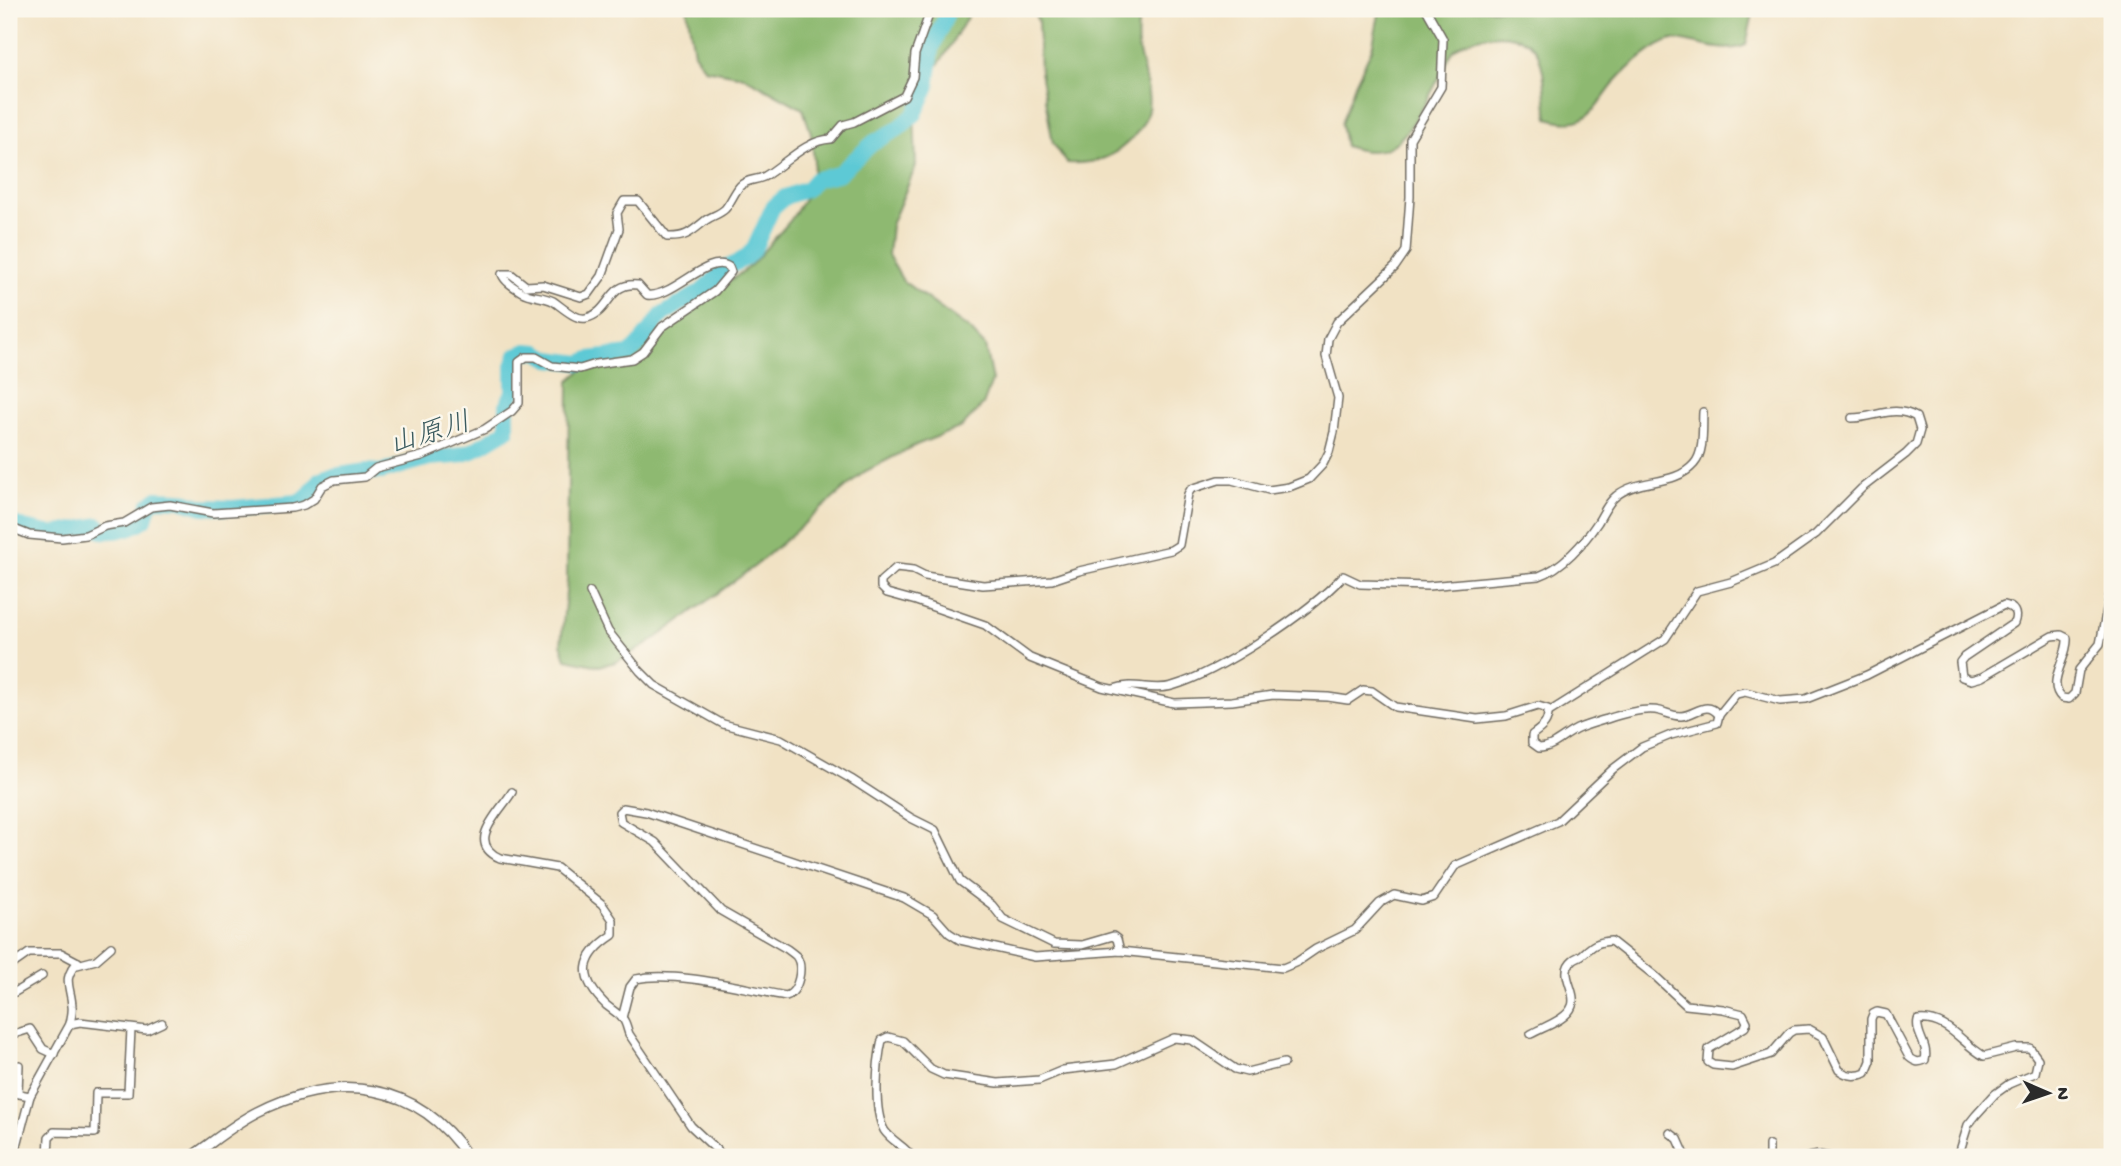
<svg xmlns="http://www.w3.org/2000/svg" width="2121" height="1166" font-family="'Gochi Hand','Klee One',sans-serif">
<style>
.forest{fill:#8eb971;stroke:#5c724e;stroke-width:2}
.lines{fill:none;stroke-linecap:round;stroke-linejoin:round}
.river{stroke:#5dc9d5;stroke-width:16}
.minor-casing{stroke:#706b61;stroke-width:10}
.tertiary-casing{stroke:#706b61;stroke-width:12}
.minor{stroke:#fff;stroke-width:7}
.tertiary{stroke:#fff;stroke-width:9}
.labels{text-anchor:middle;stroke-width:5;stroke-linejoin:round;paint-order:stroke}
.water-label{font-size:28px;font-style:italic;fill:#3a5a5e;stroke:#fbf7ec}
</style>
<rect width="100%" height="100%" fill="#fbf7ec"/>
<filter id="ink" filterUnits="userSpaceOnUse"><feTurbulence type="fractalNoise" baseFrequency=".0143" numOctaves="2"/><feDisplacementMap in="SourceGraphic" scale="14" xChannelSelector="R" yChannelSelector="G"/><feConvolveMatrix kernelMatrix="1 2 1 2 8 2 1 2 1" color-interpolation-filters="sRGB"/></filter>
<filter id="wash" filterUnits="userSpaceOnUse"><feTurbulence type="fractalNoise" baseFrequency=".00686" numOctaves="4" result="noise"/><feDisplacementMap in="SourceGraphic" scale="28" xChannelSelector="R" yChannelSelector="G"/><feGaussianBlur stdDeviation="1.57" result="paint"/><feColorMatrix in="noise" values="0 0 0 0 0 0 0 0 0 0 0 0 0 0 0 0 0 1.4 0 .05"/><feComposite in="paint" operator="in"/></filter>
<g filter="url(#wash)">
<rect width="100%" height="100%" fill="#f1e2c4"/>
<!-- forest -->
<g class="forest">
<polygon points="687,9 972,9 945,55 923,85 914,109 916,166 891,225 888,255 903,281 970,330 985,346 992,381 983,405 962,427 916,445 864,472 755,566 648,644 616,662 599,666 566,659 561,644 567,582 569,381 584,368 675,325 752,264 790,221 812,187 814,161 811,133 803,109 743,76 705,69 694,53"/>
<path d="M1032,9H1139C1139,21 1136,35 1138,47C1145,88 1163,110 1127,143C1109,160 1092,164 1067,163L1053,143L1040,72L1038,21Z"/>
<path d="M1380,9H1754L1746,45C1727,53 1708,46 1688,42C1683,41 1677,39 1672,40C1655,44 1627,68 1616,81C1594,108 1589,131 1548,118C1545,98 1546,74 1538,54C1526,28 1475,32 1456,48C1449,54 1445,68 1440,76C1430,95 1410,135 1391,146C1377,154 1359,151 1345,146L1341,124L1355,84L1372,49Z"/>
</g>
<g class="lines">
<!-- river -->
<path class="river" d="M9,522L24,528L53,534L98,525L102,531C118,532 133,528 145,519L149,505L156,499L180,500L203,507L233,508L297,502L307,497L321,479L327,477L366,471L381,472L429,458L456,456L472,451L507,430V405L513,392V366L517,355L527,351L538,352L550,359L581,363L590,359L629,354L638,346L662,315L702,291L725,269L745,258L754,249L773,207L785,197L807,189L816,179L838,174L874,142L898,129L915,114L927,88L932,48L946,16"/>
</g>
</g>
<g filter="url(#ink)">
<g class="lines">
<!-- minor casing -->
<g class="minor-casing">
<g id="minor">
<path d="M1426,9L1443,39L1441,87L1410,139V197L1406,251L1395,267L1337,322L1328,339L1326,356L1338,398L1334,432L1329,452L1323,464L1309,479L1289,487L1269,490L1232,480H1219L1191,489L1188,494L1179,545L1171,550L1079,571L1052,580L1025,582L983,585L925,576L913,570L896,568L881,581V587L887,593L916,601L985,625L1030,658L1102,687L1174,703L1232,701L1273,695L1328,697L1348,700L1363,690L1372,691L1395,707L1477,719L1506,716L1538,706L1548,709C1549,723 1543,727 1532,735V743L1539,748C1553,748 1564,735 1577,729C1586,725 1597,722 1607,719C1622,714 1645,707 1660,711C1668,713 1672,716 1681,716C1696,715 1706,699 1719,715"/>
<path d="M9,527L29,535L62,538L86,535L105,526L124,523L151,507L170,505L213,513L292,508L304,505L314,499L322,486L334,480L365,477L376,468L422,456L485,429L512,411L519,403V362L526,357H536L552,366L580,369L596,364L632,359L643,352L662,327L715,291L731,272L729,267C707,253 674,298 647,295L638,285C608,281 611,313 586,318C575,320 562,307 553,301C543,296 531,297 522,292C514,287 505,282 502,274H511L526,286L543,285L581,297L589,294L602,276L619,229L617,213L624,201H638L667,237C687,238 692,231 706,220C712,216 720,214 725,209C731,202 734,193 740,186C748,178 757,181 765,176C785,164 806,140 831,139L843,125L854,122L904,96L913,77L915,54L931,9"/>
<polyline points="590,592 608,631 640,671 654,685 723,724 781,739 851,779 911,818 935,830 960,881 992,905 1003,919 1054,944 1082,945 1113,936 1117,939 1120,951"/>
<path d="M1114,689C1134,681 1152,692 1172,686C1220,672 1309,613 1343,576L1360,584L1428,586L1539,576C1562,568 1584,543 1598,522C1603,514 1608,502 1616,496C1639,477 1674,487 1694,464C1705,452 1702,427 1703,412"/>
<path d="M1549,712L1665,639L1697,591L1731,582L1774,564L1816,534L1862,488L1906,454L1916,444L1920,430L1916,417C1894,404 1875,418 1852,418"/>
<path d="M512,792C501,811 464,842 500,858L557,868L602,904L613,920V935C581,956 577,977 606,1005C611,1009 619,1014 623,1019C626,1022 627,1029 629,1034L691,1126L724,1157"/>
<polyline points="9,967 29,953 61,953 78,962"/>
<polyline points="9,993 15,992 42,976"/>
<path d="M622,1018L630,987L636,979C673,970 746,989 786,996C799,992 804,966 796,956C795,955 787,949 787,949L721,911L655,842L621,822L619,812L623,808L646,812L904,898L933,915L949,933L960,940L1035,957L1120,951L1283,968L1297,962L1316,949L1355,930L1380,903L1394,895L1422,901L1434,897L1455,866L1558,821L1613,769L1642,747L1671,735L1717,723L1719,715L1736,694L1745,692L1780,701L1806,699L1867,675L2004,605C2014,607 2018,613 2014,623L1964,657L1960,662L1962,677L1971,680L1982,677L2052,636L2061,635L2067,638C2069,657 2045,682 2062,698L2069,699L2075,693L2079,670L2100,644L2112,584"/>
<path d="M70,1024C71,1018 73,1012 72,1006C71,986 61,980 78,962L77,965L96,960L111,947"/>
<polyline points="9,1027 14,1034 30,1029 43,1049 54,1054"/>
<path d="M1531,1034C1543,1027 1567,1020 1572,1006C1578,991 1557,973 1573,960C1576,957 1580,957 1583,954C1593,945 1597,942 1611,941L1655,976L1686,1005L1723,1009L1743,1014L1747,1022L1745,1027L1709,1049L1708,1062L1713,1065L1732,1067L1771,1054L1789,1033L1794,1030L1809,1029L1823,1037L1839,1070C1847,1076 1857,1077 1866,1073L1871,1061V1019L1873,1014L1877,1012L1886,1014L1909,1057C1915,1062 1918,1063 1925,1060C1929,1045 1915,1034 1918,1020C1948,1017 1962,1044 1984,1056L2016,1048H2030L2038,1059L2035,1073L2009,1084L1995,1094L1976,1115L1968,1125L1958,1157"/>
<polyline points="9,1092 30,1096"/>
<polyline points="18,1093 19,1065"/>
<polyline points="1670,1133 1678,1139 1686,1157"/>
<polyline points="1769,1145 1769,1157"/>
<polyline points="14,1157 30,1096 70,1024 80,1022 147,1030 162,1023"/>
<polyline points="48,1157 49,1137 54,1132 95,1133 96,1093 128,1093 131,1029"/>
<path d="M912,1157C905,1146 891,1141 884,1130C873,1109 877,1063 882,1040L888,1037L903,1041L931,1069L944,1075L998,1083L1039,1080L1063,1070L1116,1064L1174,1038L1192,1040L1235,1069L1247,1072L1284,1063"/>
<polyline points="1809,1157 1819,1155 1831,1157"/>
</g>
</g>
<!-- tertiary casing -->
<g class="tertiary-casing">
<path id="tertiary" d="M191,1157C213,1142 234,1124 258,1112C337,1072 418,1081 468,1157"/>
</g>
<!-- minor -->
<use href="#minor" class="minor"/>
<!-- tertiary -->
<use href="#tertiary" class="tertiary"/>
</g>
</g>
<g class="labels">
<!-- water labels -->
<g class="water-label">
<text transform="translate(429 431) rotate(-17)" y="10">山原川</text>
</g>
</g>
<!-- margin -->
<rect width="2121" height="1166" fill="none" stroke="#fbf7ec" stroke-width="35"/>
<!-- north arrow -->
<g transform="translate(2048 1093) rotate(92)" stroke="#fbf7ec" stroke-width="5" paint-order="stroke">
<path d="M0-5L12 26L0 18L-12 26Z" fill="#2b2b2b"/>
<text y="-10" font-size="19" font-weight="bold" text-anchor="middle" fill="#2b2b2b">N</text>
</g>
</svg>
